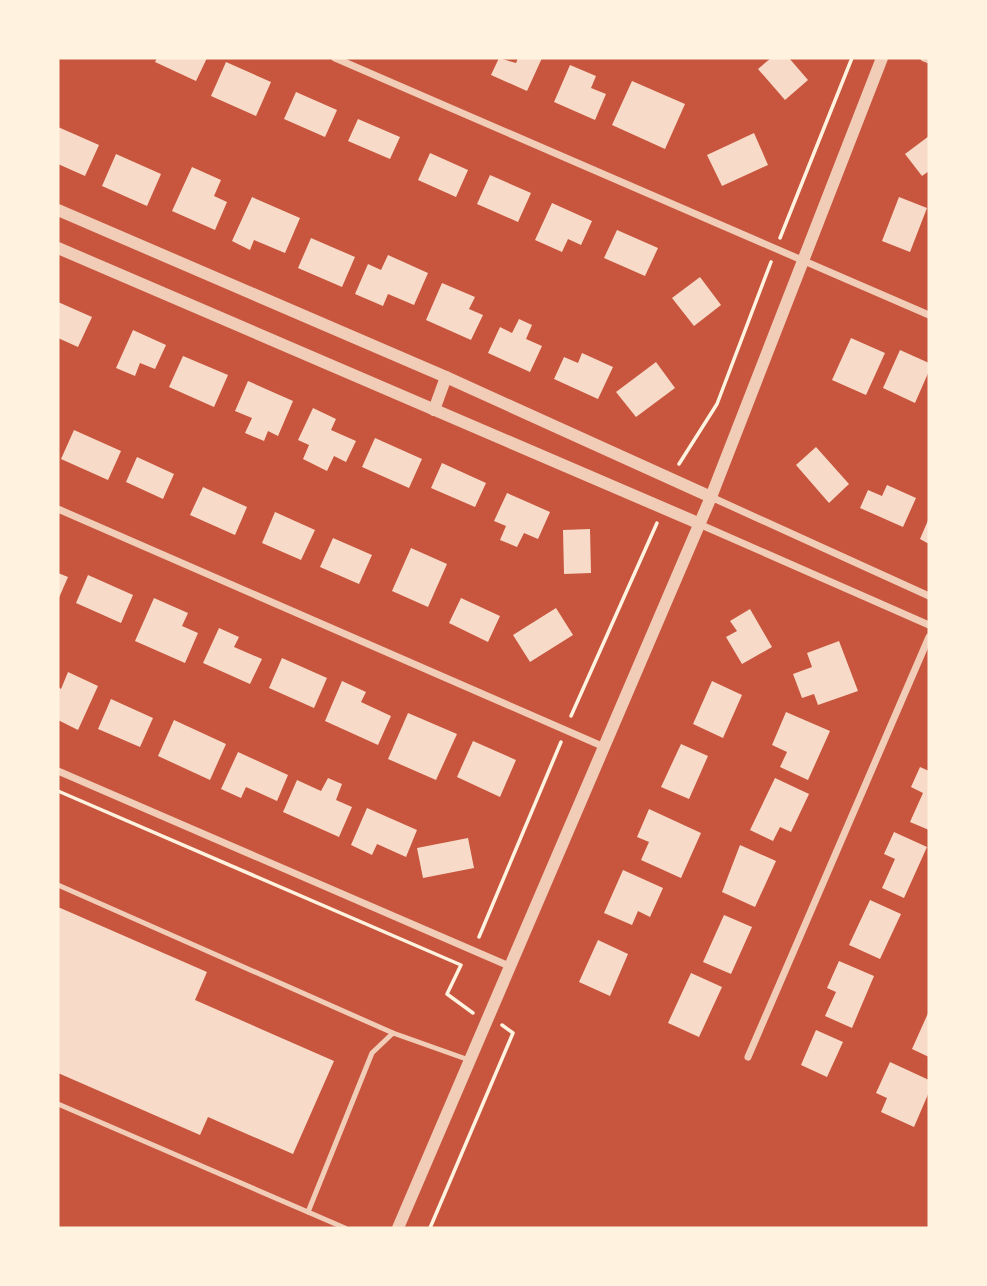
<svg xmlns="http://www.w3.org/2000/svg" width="987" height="1286" font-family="'Source Sans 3',sans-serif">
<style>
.building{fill:#f7dbc8}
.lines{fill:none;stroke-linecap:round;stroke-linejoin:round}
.path{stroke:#fff3e0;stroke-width:3.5}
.service{stroke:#f1ccb7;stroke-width:5}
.minor{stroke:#f1ccb7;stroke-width:7}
.tertiary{stroke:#f1ccb7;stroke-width:12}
</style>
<rect width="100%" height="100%" fill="#c8553d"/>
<!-- building -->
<g class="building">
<polygon points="157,58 207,58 196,81 155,62"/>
<polygon points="499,58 516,63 518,58 542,58 527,91 491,75"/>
<polygon points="771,58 789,58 808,80 785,100 758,69"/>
<polygon points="226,62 271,82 256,116 211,96"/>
<polygon points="570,65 596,76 591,88 606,94 595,120 554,102"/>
<polygon points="632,81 685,104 665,149 612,125"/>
<polygon points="296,92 337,110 325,137 284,119"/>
<polygon points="358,119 400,137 390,159 348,141"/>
<polygon points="58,127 99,145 85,176 58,164"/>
<polygon points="754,133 768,165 722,186 707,155"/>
<polygon points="929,136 929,171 922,176 905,154"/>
<polygon points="430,153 468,170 456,197 418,180"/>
<polygon points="116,154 161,174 147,206 102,186"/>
<polygon points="192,167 221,180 214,196 227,202 215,230 172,211"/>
<polygon points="490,175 531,193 518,222 477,204"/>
<polygon points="252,197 300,218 285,253 254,240 250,250 232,241"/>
<polygon points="899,197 927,208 910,252 882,241"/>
<polygon points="552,203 592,221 581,245 568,239 562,252 535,240"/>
<polygon points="617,230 658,248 645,276 604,258"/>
<polygon points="311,238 355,257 342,287 298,268"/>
<polygon points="388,255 428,273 414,305 388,294 383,306 355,294 368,264 381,270"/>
<polygon points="700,277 721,305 694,326 672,298"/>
<polygon points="442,283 475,297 469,309 483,315 471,340 426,320"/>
<polygon points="58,302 92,317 78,347 58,338"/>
<polygon points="519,319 532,325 526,339 542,346 530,372 488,353 500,327 512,333"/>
<polygon points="133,330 166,345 155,369 140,363 135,376 116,368"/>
<polygon points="851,338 885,353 866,395 832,380"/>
<polygon points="900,350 929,363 929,371 915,403 883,388"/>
<polygon points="582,353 613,367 598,399 554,379 564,357 578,363"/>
<polygon points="183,356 228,375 214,407 169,387"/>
<polygon points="656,362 675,388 636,417 616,392"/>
<polygon points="248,381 293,401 278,436 268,431 264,441 245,433 252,418 235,411"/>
<polygon points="313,408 336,419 331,430 356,441 346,462 334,456 327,471 303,459 309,445 298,440"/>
<polygon points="74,430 121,451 108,480 61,459"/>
<polygon points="375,438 422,459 409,488 362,467"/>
<polygon points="816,447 849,484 829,503 796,465"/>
<polygon points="137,457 174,474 163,499 126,482"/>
<polygon points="442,463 486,483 475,507 431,488"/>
<polygon points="887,485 916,498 903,527 860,508 868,490 882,496"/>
<polygon points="203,487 247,507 235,535 190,515"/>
<polygon points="507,493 550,512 538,539 524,533 517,547 500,540 506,526 494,521"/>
<polygon points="275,512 315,530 301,560 262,543"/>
<polygon points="929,518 929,544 920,539"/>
<polygon points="590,529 591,573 564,574 563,530"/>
<polygon points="333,538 372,555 359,584 320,567"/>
<polygon points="411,548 447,564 428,607 392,591"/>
<polygon points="58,573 68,577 58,600"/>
<polygon points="88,575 133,595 121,623 76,603"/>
<polygon points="154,598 188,613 182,626 198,633 185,663 135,641"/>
<polygon points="461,598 500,616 488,642 449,623"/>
<polygon points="556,608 573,635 530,662 513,635"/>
<polygon points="750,609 772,647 742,664 726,637 737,631 730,621"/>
<polygon points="219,628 239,637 234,647 262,659 250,684 203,663"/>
<polygon points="839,641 858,691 818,705 814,694 802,698 793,674 812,667 807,653"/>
<polygon points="282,658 327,678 314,708 269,688"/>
<polygon points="68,672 98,686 78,730 58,720 58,687 61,689"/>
<polygon points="342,681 366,692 361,702 391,716 378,745 325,721"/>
<polygon points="712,681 742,695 723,738 693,724"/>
<polygon points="111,699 153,718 140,747 98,729"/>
<polygon points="786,712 830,731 808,780 780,767 787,752 772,745"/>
<polygon points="408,713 457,734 436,780 388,759"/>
<polygon points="174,720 226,744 210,780 158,756"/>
<polygon points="473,741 516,760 500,797 457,777"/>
<polygon points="681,744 708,756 689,799 661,787"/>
<polygon points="238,752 288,775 277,801 246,787 241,798 221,789"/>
<polygon points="920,767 929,771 929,830 910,822 923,793 911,787"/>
<polygon points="328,778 342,784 336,800 352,807 339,837 283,812 297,780 321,791"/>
<polygon points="775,778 809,794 791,832 780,827 773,841 750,830"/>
<polygon points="367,808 417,830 406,857 377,844 372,855 351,845"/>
<polygon points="649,809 701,833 681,878 641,860 649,842 637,837"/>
<polygon points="894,832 927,847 904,898 882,888 895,859 884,854"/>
<polygon points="468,838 474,868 423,878 417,848"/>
<polygon points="740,845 776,861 755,907 722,892"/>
<polygon points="623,870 663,888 650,917 638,911 632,925 604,913"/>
<polygon points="870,900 901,914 880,959 849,945"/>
<polygon points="58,907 207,972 195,1000 334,1061 293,1154 208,1117 200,1135 58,1073"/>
<polygon points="724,915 752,927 731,974 703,962"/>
<polygon points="598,940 628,954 610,996 579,982"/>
<polygon points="839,961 874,976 852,1028 825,1016 836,992 827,988"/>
<polygon points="691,973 722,987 699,1037 668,1023"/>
<polygon points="929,1011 929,1057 912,1049"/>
<polygon points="816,1030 843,1042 827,1077 801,1065"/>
<polygon points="890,1062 929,1080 929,1092 914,1127 881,1112 887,1098 876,1093"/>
</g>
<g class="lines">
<!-- path -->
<g class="path">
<polyline points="780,238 852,58"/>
<polyline points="679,464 717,404 771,262"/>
<polyline points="571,716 657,523"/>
<polyline points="58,791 461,965 447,994 473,1013"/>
<polyline points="479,937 561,742"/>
<polyline points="430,1228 513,1033 502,1025"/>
</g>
<!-- service -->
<g class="service">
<polyline points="58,885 393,1033"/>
<polyline points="58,1104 345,1228"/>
<polyline points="308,1212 372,1053 393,1033 469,1060"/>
</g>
<!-- minor -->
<g class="minor">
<polyline points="335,58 929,315"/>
<polyline points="924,58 929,60"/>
<polyline points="711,497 929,596"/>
<polyline points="58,509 602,746"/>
<polyline points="699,524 929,625"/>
<polyline points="58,771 509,966"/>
<polyline points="748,1057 929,637"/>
</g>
<!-- tertiary -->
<g class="tertiary">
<polyline points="58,210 446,377 711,497"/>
<polyline points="58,248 698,523"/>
<polyline points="434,410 446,377"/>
<polyline points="398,1228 711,497 882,58"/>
</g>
</g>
<!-- border -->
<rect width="987" height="1286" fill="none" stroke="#fff3e0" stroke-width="119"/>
</svg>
